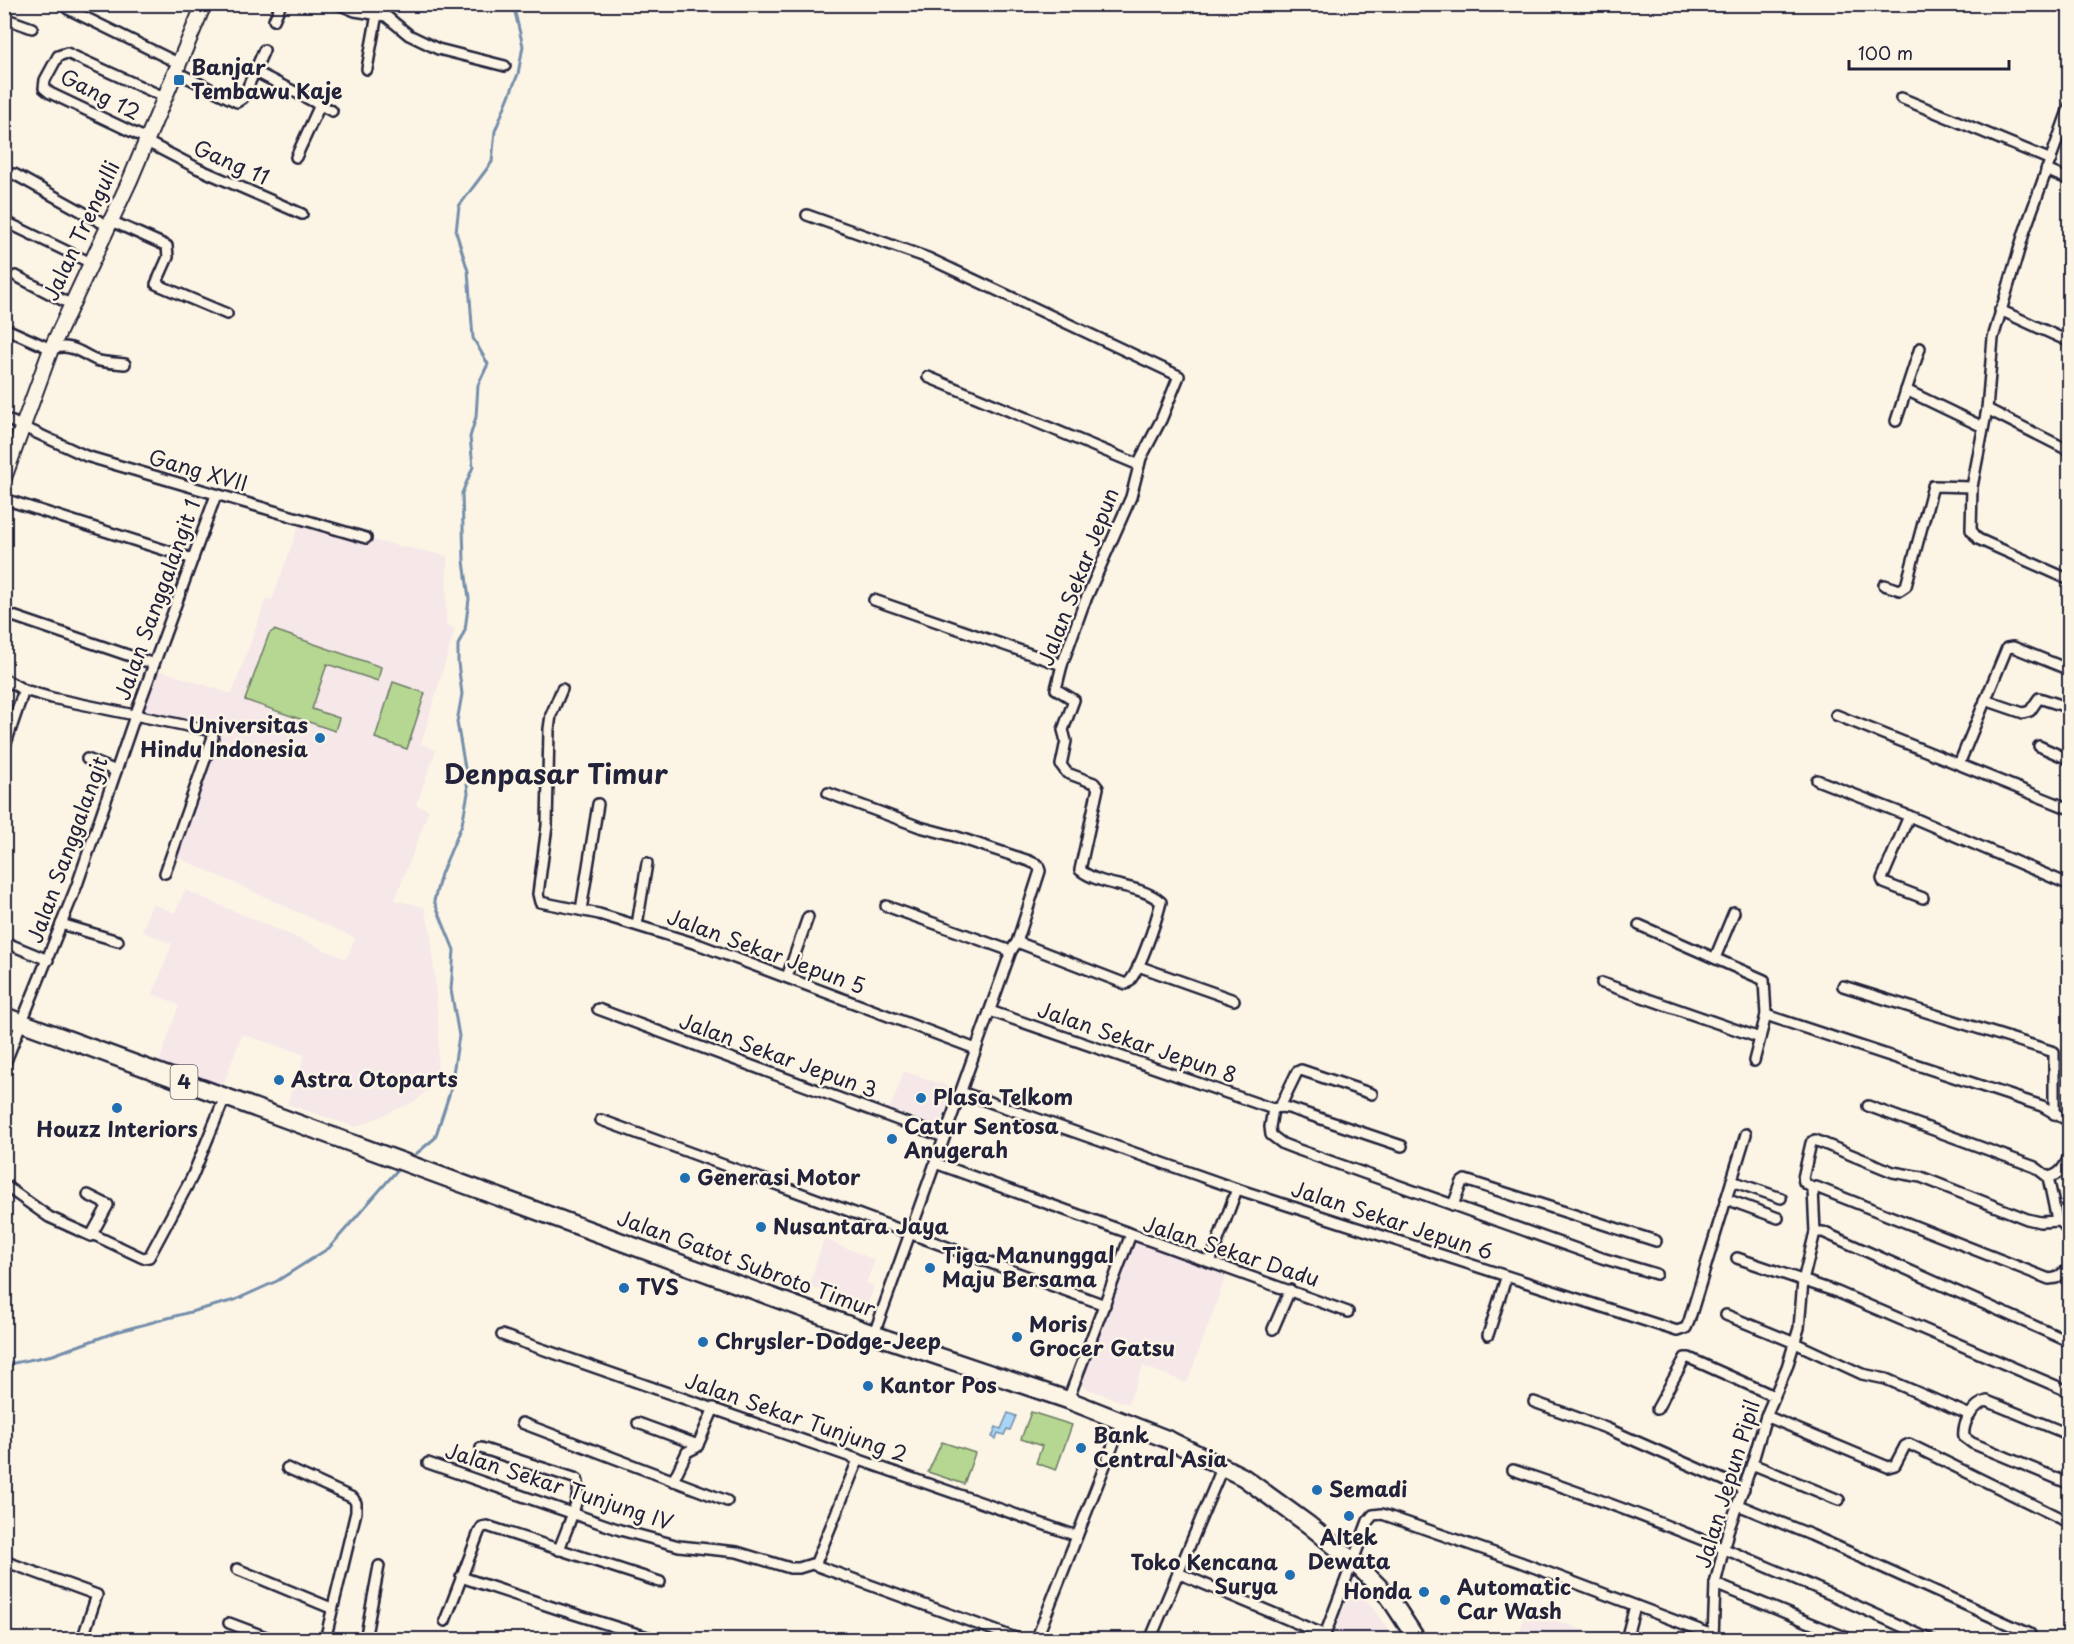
<svg xmlns="http://www.w3.org/2000/svg" width="2074" height="1644" font-family="'Playpen Sans',sans-serif">
<style>
.built{fill:#f6e7e9}
.green{fill:#b6d791;stroke:#6c7c66;stroke-width:1.5}
.water{fill:#aad6f6;stroke:#748eab;stroke-width:1.5}
.lines{fill:none;stroke-linecap:round;stroke-linejoin:round}
.stream{stroke:#748eab;stroke-width:3}
.street-casing{stroke:#22223b;stroke-width:14}
.secondary-casing{stroke:#22223b;stroke-width:18}
.highway-casing{stroke:#22223b;stroke-width:21}
.street{stroke:#fcf5e5;stroke-width:9}
.secondary{stroke:#fcf5e5;stroke-width:14}
.highway{stroke:#fcf5e5;stroke-width:16}
.poi-dot{fill:#1f6fb2;stroke:#fcf5e5;stroke-width:2}
.labels{text-anchor:middle;stroke-width:5;stroke-linejoin:round;paint-order:stroke}
.shield{fill:#fcf5e5;stroke:#63616e;stroke-width:1.5}
.shield-label{font-size:20px;font-weight:bold;fill:#22223b}
.poi-label{font-size:21px;font-weight:bold;fill:#22223b;stroke:#fcf5e5;text-anchor:start}
.street-label{font-size:21px;fill:#22223b;stroke:#fcf5e5}
.district-label{font-size:27px;font-weight:bold;fill:#22223b;stroke:#fcf5e5}
</style>
<rect width="100%" height="100%" fill="#fcf5e5"/>
<filter id="ink" filterUnits="userSpaceOnUse"><feTurbulence type="fractalNoise" baseFrequency=".0167" numOctaves="2"/><feDisplacementMap in="SourceGraphic" scale="12" xChannelSelector="R" yChannelSelector="G"/><feConvolveMatrix kernelMatrix="1 2 1 2 8 2 1 2 1" color-interpolation-filters="sRGB"/></filter>
<g filter="url(#ink)">
<!-- built -->
<g class="built">
<polygon points="299,525 447,556 446,624 455,629 421,744 436,750 416,805 429,810 395,900 424,907 431,934 439,1033 437,1073 428,1089 416,1101 356,1127 287,1104 305,1055 242,1034 223,1085 159,1063 179,1005 153,994 172,944 142,931 152,904 175,913 185,890 346,959 355,938 173,855 221,726 142,710 156,669 232,694 266,599 272,600"/>
<polygon points="904,1071 952,1088 939,1127 890,1109"/>
<polygon points="824,1239 875,1260 866,1283 874,1286 867,1306 809,1286"/>
<polygon points="1133,1239 1228,1271 1187,1383 1143,1366 1128,1404 1078,1385"/>
<polygon points="1352,1586 1371,1606 1395,1639 1332,1639"/>
<polygon points="1526,1610 1608,1639 1518,1639"/>
</g>
<!-- green -->
<g class="green">
<polygon points="274,630 381,667 378,681 327,664 312,709 339,718 335,731 245,700 269,634"/>
<polygon points="393,682 425,693 407,749 375,738"/>
<polygon points="1031,1412 1072,1425 1056,1470 1036,1463 1042,1446 1021,1439"/>
<polygon points="942,1442 975,1453 964,1484 928,1472"/>
</g>
<!-- water -->
<polygon class="water" points="1008,1413 1016,1416 1010,1430 1007,1429 1004,1435 998,1433 996,1439 992,1437 996,1427 1001,1429"/>
<g class="lines">
<!-- stream -->
<g class="stream">
<polyline points="410,1159 435,1138 450,1092 459,1036 451,990 454,950 434,901 441,874 462,824 468,793 466,774 457,722 462,694 458,663 458,645 465,630 469,599 464,561 462,493 473,467 470,437 476,417 478,385 488,364 473,338 468,271 456,232 459,206 492,162 495,131 518,74 523,46 513,4"/>
<polyline points="4,1365 53,1355 116,1332 235,1300 277,1281 329,1248 400,1167"/>
</g>
<!-- street casing -->
<g class="street-casing">
<g id="street">
<polyline points="338,4 355,11 386,16 409,35 438,49 505,66"/>
<polyline points="68,9 180,64"/>
<polyline points="4,18 32,28"/>
<polyline points="274,20 281,4"/>
<polyline points="367,69 377,14"/>
<polyline points="254,71 332,111"/>
<polyline points="176,72 237,102 243,98 264,50"/>
<polyline points="1901,98 2051,160"/>
<polyline points="2070,105 2024,233 1993,338 1987,409 1972,487 1971,530 1978,539 2070,580"/>
<polyline points="147,139 50,93 44,88 45,80 58,56 67,53 164,97"/>
<polyline points="145,141 199,169 302,214"/>
<polyline points="296,157 320,105"/>
<polyline points="2046,170 2070,180"/>
<polyline points="14,174 108,226"/>
<path d="M807,215L928,258L1179,376L1161,420L1141,458L1131,497L1083,606L1062,665L1056,689L1074,700L1063,730L1066,741L1061,765L1067,773L1094,783L1098,788L1080,870C1103,888 1139,883 1161,902C1157,918 1138,978 1126,984L1017,942"/>
<polyline points="4,221 91,263"/>
<polyline points="111,221 167,246 168,257 156,284 227,314"/>
<polyline points="16,276 72,305"/>
<polyline points="2000,310 2070,342"/>
<path d="M4,328L51,349C71,343 79,352 96,360C105,363 117,363 125,364"/>
<polyline points="928,377 1139,465"/>
<polyline points="1906,390 1983,427"/>
<polyline points="1987,409 2070,451"/>
<polyline points="4,418 86,456 366,538"/>
<polyline points="1896,421 1920,348"/>
<polyline points="4,499 193,559"/>
<polyline points="1884,585 1900,590 1906,586 1933,486 1972,487"/>
<polyline points="874,600 1062,665"/>
<polyline points="4,613 154,664"/>
<polyline points="4,679 24,690 52,698 212,731 213,737 165,873"/>
<polyline points="562,689 551,715 549,729 547,826 538,894 540,902 599,914 700,945 976,1049"/>
<polyline points="1985,700 2023,713 2030,711 2039,698 2070,708"/>
<polyline points="1836,715 2070,809"/>
<polyline points="2039,746 2070,760"/>
<polyline points="4,749 24,690"/>
<polyline points="87,759 116,771"/>
<polyline points="1959,764 2007,648 2013,647 2070,670"/>
<polyline points="1817,780 1909,816 2070,885"/>
<polyline points="828,793 920,827 954,836 1029,861 1038,865 1040,871 1017,942 1011,951 874,1334"/>
<polyline points="1909,816 1882,879 1884,883 1923,898"/>
<polyline points="886,906 1011,951"/>
<polyline points="581,910 598,804"/>
<polyline points="61,924 118,941"/>
<polyline points="637,925 647,863"/>
<polyline points="1639,925 1764,980 1766,1015 1754,1061"/>
<polyline points="4,942 48,960"/>
<polyline points="1715,958 1734,912"/>
<polyline points="1138,966 1234,1000"/>
<polyline points="787,977 808,917"/>
<polyline points="1602,983 1760,1038"/>
<polyline points="1843,986 2054,1052 2054,1114"/>
<polyline points="598,1009 944,1137"/>
<polyline points="990,1011 1273,1109"/>
<polyline points="1766,1015 2042,1106 2070,1122"/>
<polyline points="4,1066 77,885 135,716 216,495"/>
<polyline points="961,1092 1237,1189 1677,1331 1686,1328 1689,1321 1746,1134"/>
<polyline points="1868,1106 2035,1167 2048,1177 2057,1220"/>
<polyline points="1280,1107 1297,1072 1301,1070 1372,1094"/>
<polyline points="1273,1109 1270,1127 1271,1135 1283,1144 1296,1149 1602,1258 1656,1274"/>
<polyline points="1273,1109 1280,1107 1289,1108 1402,1146"/>
<polyline points="601,1120 1105,1305"/>
<polyline points="935,1163 1348,1312"/>
<path d="M2048,1177C2061,1175 2064,1167 2070,1155"/>
<polyline points="1732,1181 1781,1198"/>
<polyline points="4,1185 49,1217 91,1236 108,1205 88,1195"/>
<polyline points="1726,1199 1778,1218"/>
<polyline points="1453,1205 1462,1182 1465,1180 1656,1241"/>
<polyline points="1815,1232 1823,1232 2070,1342"/>
<polyline points="92,1234 143,1258 149,1257 192,1177 225,1097"/>
<polyline points="2070,1237 2065,1226 2060,1221 2040,1222 2027,1219 1921,1177 1893,1172 1815,1140 1811,1143 1803,1178 1804,1182 1813,1189 1816,1187 2049,1279 2056,1278 2070,1268"/>
<polyline points="1737,1258 1837,1292 2070,1392"/>
<polyline points="1210,1262 1237,1189"/>
<polyline points="1726,1315 1795,1343 1862,1374 1886,1379 1970,1415"/>
<polyline points="1273,1329 1290,1290"/>
<polyline points="502,1335 1077,1536"/>
<polyline points="1488,1335 1506,1278"/>
<polyline points="1068,1400 1131,1234"/>
<polyline points="1534,1402 1606,1428 1744,1489"/>
<polyline points="1657,1409 1685,1358 1689,1358 1774,1396"/>
<polyline points="1766,1416 1888,1467 1895,1465 1905,1446 1909,1444 2064,1520"/>
<polyline points="522,1423 727,1501"/>
<polyline points="638,1423 698,1445"/>
<path d="M2070,1435L1987,1401C1973,1404 1962,1424 1964,1437L1972,1443L2070,1484"/>
<path d="M481,1448L577,1479C584,1494 564,1534 559,1550"/>
<polyline points="428,1463 620,1530 679,1546 737,1552 790,1568 799,1568 812,1564 1021,1640"/>
<polyline points="1752,1464 1839,1500"/>
<polyline points="287,1468 353,1498 356,1503 356,1512 325,1640"/>
<path d="M1513,1470C1656,1517 1794,1576 1931,1640"/>
<polyline points="673,1481 687,1452 697,1447 714,1408"/>
<polyline points="1738,1505 1811,1535 2030,1634"/>
<polyline points="4,1561 97,1595 82,1640"/>
<polyline points="815,1565 858,1460"/>
<polyline points="237,1569 331,1608"/>
<polyline points="1178,1573 1325,1635"/>
<polyline points="461,1577 555,1608 657,1640"/>
<polyline points="1715,1584 1852,1640"/>
<polyline points="445,1621 479,1532 482,1527 487,1526 660,1582"/>
<polyline points="229,1623 274,1640"/>
<polyline points="1713,1639 1715,1584 1728,1531 1752,1464 1766,1416 1787,1367 1799,1328 1803,1281 1815,1232 1813,1189"/>
<polyline points="365,1640 379,1566"/>
<polyline points="1036,1640 1123,1420"/>
<polyline points="1150,1640 1223,1466"/>
<polyline points="1323,1640 1368,1521 1373,1515 1382,1514 1520,1562 1713,1635"/>
<polyline points="1626,1640 1635,1606"/>
</g>
</g>
<!-- secondary casing -->
<g class="secondary-casing">
<polyline id="secondary" points="4,478 51,349 130,180 204,4"/>
</g>
<!-- highway casing -->
<g class="highway-casing">
<polyline id="highway" points="4,1016 887,1339 1068,1400 1169,1440 1243,1477 1309,1525 1354,1562 1389,1597 1417,1640"/>
</g>
<!-- street -->
<use href="#street" class="street"/>
<!-- secondary -->
<use href="#secondary" class="secondary"/>
<!-- highway -->
<use href="#highway" class="highway"/>
</g>
</g>
<!-- markers -->
<g class="poi-dot">
<rect x="173" y="74" width="12" height="12" rx="3"/>
<circle cx="320" cy="738" r="6"/>
<circle cx="279" cy="1080" r="6"/>
<circle cx="921" cy="1098" r="6"/>
<circle cx="117" cy="1108" r="6"/>
<circle cx="892" cy="1139" r="6"/>
<circle cx="685" cy="1178" r="6"/>
<circle cx="761" cy="1227" r="6"/>
<circle cx="930" cy="1268" r="6"/>
<circle cx="624" cy="1288" r="6"/>
<circle cx="1017" cy="1337" r="6"/>
<circle cx="703" cy="1342" r="6"/>
<circle cx="868" cy="1386" r="6"/>
<circle cx="1081" cy="1448" r="6"/>
<circle cx="1317" cy="1490" r="6"/>
<circle cx="1349" cy="1516" r="6"/>
<circle cx="1290" cy="1575" r="6"/>
<circle cx="1424" cy="1592" r="6"/>
<circle cx="1445" cy="1600" r="6"/>
</g>
<g class="labels">
<!-- shield labels -->
<rect class="shield" x="170.5" y="1065" width="27" height="34" rx="4.5"/>
<g class="shield-label">
<text x="184" y="1089">4</text>
</g>
<!-- poi labels -->
<g class="poi-label">
<text x="191" y="75">Banjar<tspan x="191" dy="24">Tembawu Kaje</tspan></text>
<text x="308" y="733" text-anchor="end">Universitas<tspan x="308" dy="24">Hindu Indonesia</tspan></text>
<text x="291" y="1087">Astra Otoparts</text>
<text x="933" y="1105">Plasa Telkom</text>
<text x="904" y="1134">Catur Sentosa<tspan x="904" dy="24">Anugerah</tspan></text>
<text x="117" y="1137" text-anchor="middle">Houzz Interiors</text>
<text x="697" y="1185">Generasi Motor</text>
<text x="773" y="1234">Nusantara Jaya</text>
<text x="942" y="1263">Tiga Manunggal<tspan x="942" dy="24">Maju Bersama</tspan></text>
<text x="636" y="1295">TVS</text>
<text x="1029" y="1332">Moris<tspan x="1029" dy="24">Grocer Gatsu</tspan></text>
<text x="715" y="1349">Chrysler-Dodge-Jeep</text>
<text x="880" y="1393">Kantor Pos</text>
<text x="1093" y="1443">Bank<tspan x="1093" dy="24">Central Asia</tspan></text>
<text x="1329" y="1497">Semadi</text>
<text x="1349" y="1545" text-anchor="middle">Altek<tspan x="1349" dy="24">Dewata</tspan></text>
<text x="1278" y="1570" text-anchor="end">Toko Kencana<tspan x="1278" dy="24">Surya</tspan></text>
<text x="1457" y="1595">Automatic<tspan x="1457" dy="24">Car Wash</tspan></text>
<text x="1412" y="1599" text-anchor="end">Honda</text>
</g>
<!-- street labels -->
<g class="street-label">
<text transform="translate(100 95) rotate(27)" y="7">Gang 12</text>
<text transform="translate(231 163) rotate(24)" y="7">Gang 11</text>
<text transform="translate(82 231) rotate(-65)" y="7">Jalan Trengulli</text>
<text transform="translate(198 471) rotate(16)" y="7">Gang XVII</text>
<text transform="translate(1079 577) rotate(-69)" y="7">Jalan Sekar Jepun</text>
<text transform="translate(158 600) rotate(-70)" y="7">Jalan Sanggalangit 1</text>
<text transform="translate(68 850) rotate(-70)" y="7">Jalan Sanggalangit</text>
<text transform="translate(766 952) rotate(20)" y="7">Jalan Sekar Jepun 5</text>
<text transform="translate(1137 1043) rotate(19)" y="7">Jalan Sekar Jepun 8</text>
<text transform="translate(778 1056) rotate(20)" y="7">Jalan Sekar Jepun 3</text>
<text transform="translate(1392 1221) rotate(18)" y="7">Jalan Sekar Jepun 6</text>
<text transform="translate(1231 1252) rotate(18)" y="7">Jalan Sekar Dadu</text>
<text transform="translate(746 1264) rotate(20)" y="7">Jalan Gatot Subroto Timur</text>
<text transform="translate(796 1418) rotate(19)" y="7">Jalan Sekar Tunjung 2</text>
<text transform="translate(1728 1484) rotate(-73)" y="7">Jalan Jepun Pipil</text>
<text transform="translate(559 1487) rotate(18)" y="7">Jalan Sekar Tunjung IV</text>
</g>
<!-- district labels -->
<g class="district-label">
<text x="556" y="784">Denpasar Timur</text>
</g>
</g>
<!-- margin -->
<rect width="2074" height="1644" fill="none" stroke="#fcf5e5" stroke-width="24"/>
<rect x="12" y="12" width="2050" height="1620" fill="none" stroke="#22223b" stroke-width="2" filter="url(#ink)"/>
<!-- scale -->
<path d="M1849 60v9h160v-9" fill="none" stroke="#22223b" stroke-width="3"/>
<text x="1858" y="60" font-size="18" fill="#22223b" stroke="#fcf5e5" stroke-width="4.5" paint-order="stroke">100 m</text>
</svg>
